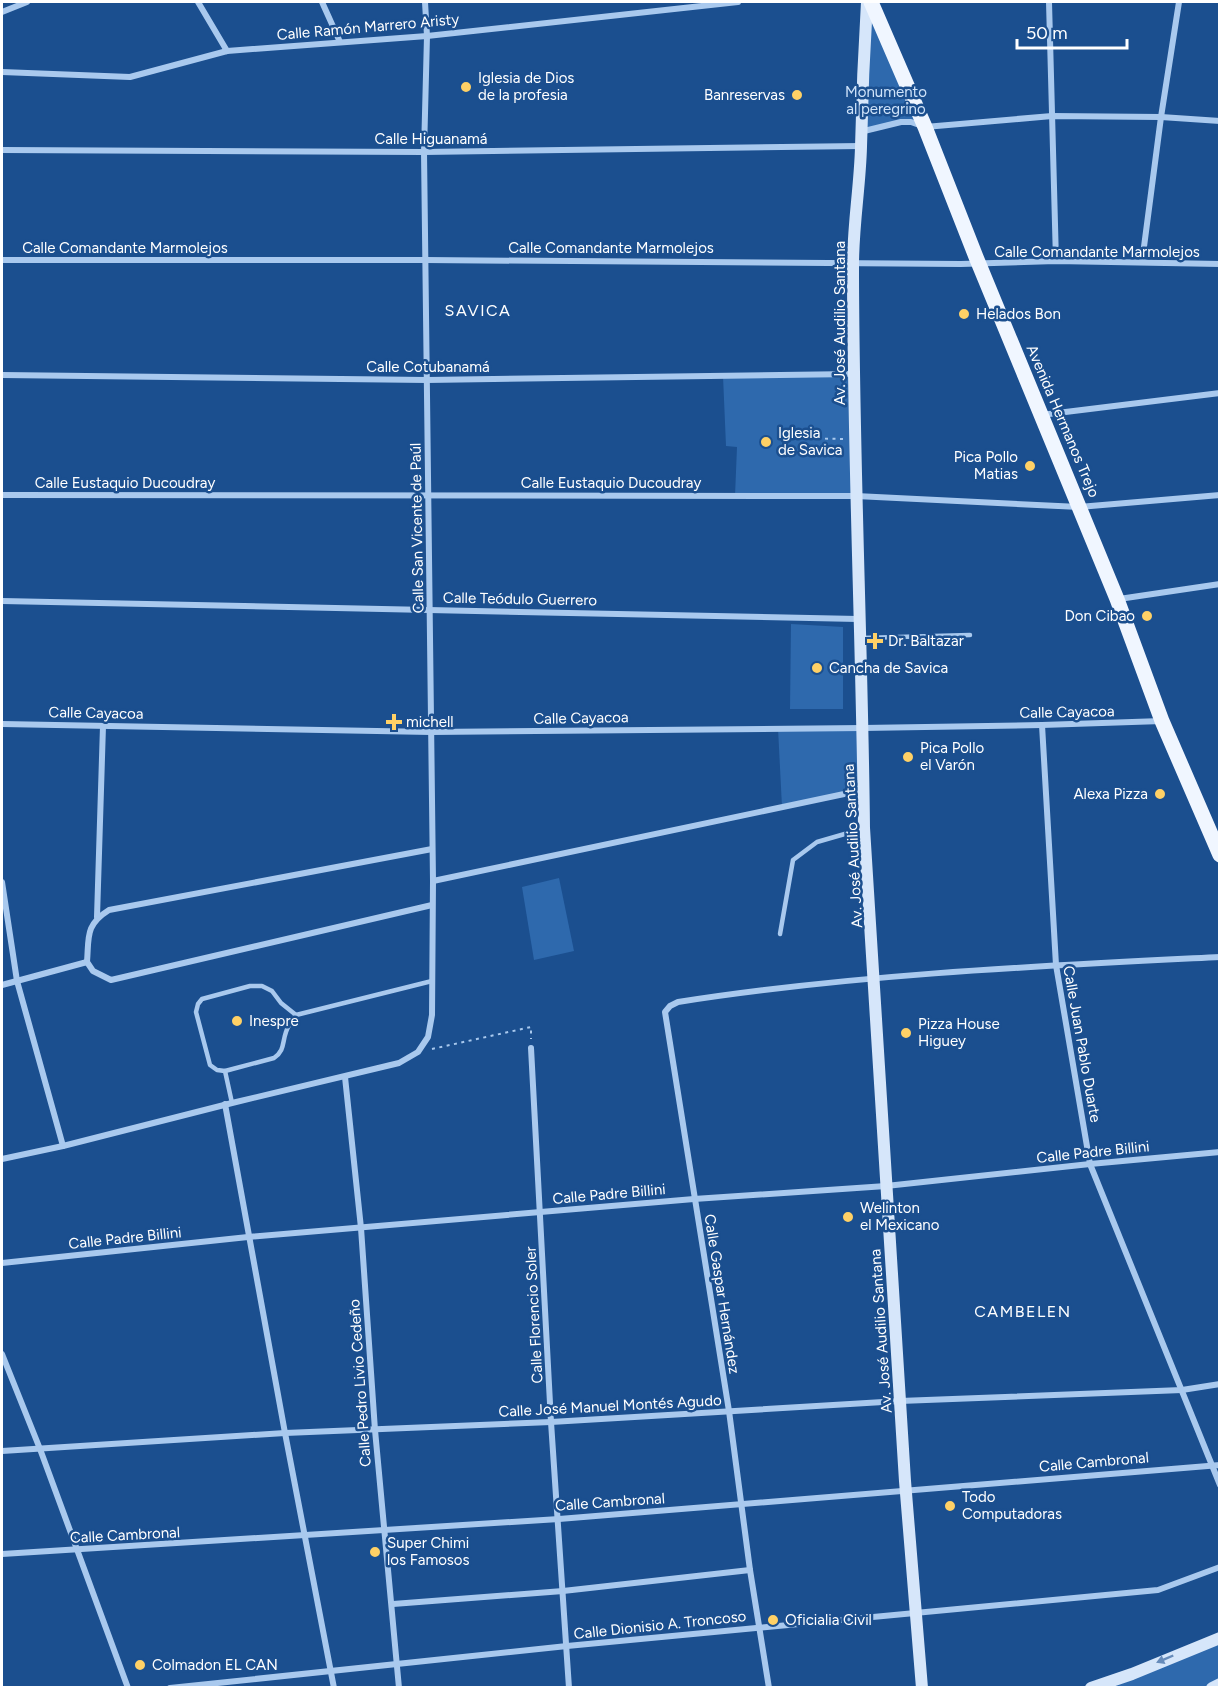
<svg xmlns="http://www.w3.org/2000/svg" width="1221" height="1689" font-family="Figtree,sans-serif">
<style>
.green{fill:#2e69ad}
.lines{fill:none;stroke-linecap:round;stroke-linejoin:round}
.path{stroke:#a9c9ee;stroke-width:2;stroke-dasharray:3 4.5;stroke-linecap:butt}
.lane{stroke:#a9c9ee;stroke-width:4.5}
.street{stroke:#a9c9ee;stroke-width:6}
.secondary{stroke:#d6e6fa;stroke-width:12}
.primary{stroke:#f0f6ff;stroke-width:15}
.oneway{fill:#668bba}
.poi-dot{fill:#ffd166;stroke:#1b4f8f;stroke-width:2}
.labels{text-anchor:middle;stroke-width:5;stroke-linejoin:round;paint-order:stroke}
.street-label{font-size:15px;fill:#fff;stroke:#1b4f8f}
.poi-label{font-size:15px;fill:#fff;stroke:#1b4f8f;text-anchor:start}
.park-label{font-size:15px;fill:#cfe3fa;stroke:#1b4f8f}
.neighbourhood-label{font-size:16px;letter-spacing:1.5px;fill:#fff;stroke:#1b4f8f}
</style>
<rect width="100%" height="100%" fill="#1b4f8f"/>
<!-- green -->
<g class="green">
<polygon points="867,2 925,127 911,122 860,132"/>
<polygon points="854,374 856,496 735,496 737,447 726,446 723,376"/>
<polygon points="791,624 843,627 843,709 790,709"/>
<polygon points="778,728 863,728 864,790 782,807"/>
<polygon points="559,878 574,951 534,960 522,887"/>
<polygon points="1219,1638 1219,1683 1211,1687 1087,1688"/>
</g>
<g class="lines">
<!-- path -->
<g class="path">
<polyline points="795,438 843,439"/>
<polyline points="432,1049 531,1027 531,1039"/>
</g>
<!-- lane -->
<g class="lane">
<polyline points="862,638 970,635"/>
<polyline points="780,934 793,860 817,842 862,829"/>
<path d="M296,1015L281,1003L272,991L262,986H250L202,999L198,1004L196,1012L210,1065L217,1070L225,1071L274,1058C285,1050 282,1043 286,1032C288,1025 292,1020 296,1015L432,981"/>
<polyline points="225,1071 232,1103"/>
</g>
<!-- street -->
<g class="street">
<polyline points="198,2 227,51"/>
<polyline points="322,2 340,42"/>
<polyline points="1049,2 1056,261"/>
<polyline points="2,12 27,2"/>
<polyline points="2,72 130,77 227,51 427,36 738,2"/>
<polyline points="860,132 901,122 911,122 925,127 1052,116 1161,117 1220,121"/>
<polyline points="2,150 424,152 861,146"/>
<polyline points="2,260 425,260 961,264 1056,261 1220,264"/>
<polyline points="1142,262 1161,117 1179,2"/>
<polyline points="2,375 427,380 854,374"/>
<polyline points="1041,415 1220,393"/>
<polyline points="2,495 856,496 1079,507 1220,495"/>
<polyline points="1119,599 1220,584"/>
<polyline points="2,601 858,619"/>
<polyline points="2,724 431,732 863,728 1042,725 1162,721"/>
<polyline points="1042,725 1056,965 1090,1164 1220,1485"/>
<polyline points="433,881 863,790"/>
<polyline points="2,882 17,981 63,1146"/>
<polyline points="97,917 103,726"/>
<path d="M87,962C89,937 85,925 109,910L432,849"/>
<polyline points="2,985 87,962 93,971 111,980 432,905"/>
<polyline points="531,1048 551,1422 569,1688"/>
<polyline points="345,1077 361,1228 375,1430 399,1688"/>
<polyline points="225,1104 285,1433 334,1688"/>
<polyline points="2,1159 63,1146 232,1103 399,1063 418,1052 428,1037 432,1015 433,881 424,152 427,36 425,2"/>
<polyline points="2,1263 248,1237 694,1199 886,1186 1090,1164 1220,1152"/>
<polyline points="2,1354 40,1449 128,1688"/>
<polyline points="2,1451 285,1433 551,1422 900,1401 1182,1390 1220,1384"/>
<polyline points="2,1554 559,1519 1220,1465"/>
<polyline points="393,1604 563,1591 750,1570"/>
<polyline points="170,1688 567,1646 1158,1590 1220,1567"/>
<path d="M769,1688L750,1570L729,1411L665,1012L670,1006L678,1002C857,974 1039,966 1220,957"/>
</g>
<!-- secondary -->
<g class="secondary">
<path d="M867,2C864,50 862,98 861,147C860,186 853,225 853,265C853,452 862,640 864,828L905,1481L922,1688"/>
<polyline points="1091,1688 1132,1674 1220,1638"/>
<polyline points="1212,1688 1220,1684"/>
</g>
<!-- primary -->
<polyline class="primary" points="871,2 925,127 976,257 1117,599 1162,721 1220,855"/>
</g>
<!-- one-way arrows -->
<defs><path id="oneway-solid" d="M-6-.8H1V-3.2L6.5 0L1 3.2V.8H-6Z" transform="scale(1.5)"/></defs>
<use class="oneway" href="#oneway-solid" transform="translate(1165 1659) rotate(157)"/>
<!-- markers -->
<g class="poi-dot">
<circle cx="466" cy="87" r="6"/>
<circle cx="797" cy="95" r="6"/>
<circle cx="964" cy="314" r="6"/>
<circle cx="766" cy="442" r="6"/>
<circle cx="1030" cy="466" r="6"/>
<circle cx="1147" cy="616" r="6"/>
<path d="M872 632h6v6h6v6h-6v6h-6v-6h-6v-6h6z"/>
<circle cx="817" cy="668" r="6"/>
<path d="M391 713h6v6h6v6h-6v6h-6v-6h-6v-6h6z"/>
<circle cx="908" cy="757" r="6"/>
<circle cx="1160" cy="794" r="6"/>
<circle cx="237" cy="1021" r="6"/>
<circle cx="906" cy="1033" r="6"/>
<circle cx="848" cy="1217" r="6"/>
<circle cx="950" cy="1506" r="6"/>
<circle cx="375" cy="1552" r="6"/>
<circle cx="773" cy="1620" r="6"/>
<circle cx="140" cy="1665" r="6"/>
</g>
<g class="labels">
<!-- street labels -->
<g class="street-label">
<text transform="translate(368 27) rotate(-5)" y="5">Calle Ramón Marrero Aristy</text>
<text x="431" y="144">Calle Higuanamá</text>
<text x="125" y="253">Calle Comandante Marmolejos</text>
<text x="611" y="253">Calle Comandante Marmolejos</text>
<text x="1097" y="257">Calle Comandante Marmolejos</text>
<text transform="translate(840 323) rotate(-90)" y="5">Av. José Audilio Santana</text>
<text x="428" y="372">Calle Cotubanamá</text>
<text transform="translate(1063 421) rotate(67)" y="5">Avenida Hermanos Trejo</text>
<text x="125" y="488">Calle Eustaquio Ducoudray</text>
<text x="611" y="488">Calle Eustaquio Ducoudray</text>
<text transform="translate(417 528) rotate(-91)" y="5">Calle San Vicente de Paúl</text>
<text transform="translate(520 599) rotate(1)" y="5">Calle Teódulo Guerrero</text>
<text transform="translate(1067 712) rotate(-1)" y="5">Calle Cayacoa</text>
<text transform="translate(96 713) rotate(1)" y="5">Calle Cayacoa</text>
<text transform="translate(581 718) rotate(-1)" y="5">Calle Cayacoa</text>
<text transform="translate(853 846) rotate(-93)" y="5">Av. José Audilio Santana</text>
<text transform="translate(1082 1044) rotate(80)" y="5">Calle Juan Pablo Duarte</text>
<text transform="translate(1093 1152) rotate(-6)" y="5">Calle Padre Billini</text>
<text transform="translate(609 1194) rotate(-5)" y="5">Calle Padre Billini</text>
<text transform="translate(125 1238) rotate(-6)" y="5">Calle Padre Billini</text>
<text transform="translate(722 1294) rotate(81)" y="5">Calle Gaspar Hernández</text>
<text transform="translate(534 1315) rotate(-93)" y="5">Calle Florencio Soler</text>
<text transform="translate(881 1331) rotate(-94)" y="5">Av. José Audilio Santana</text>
<text transform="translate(360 1383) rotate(-94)" y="5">Calle Pedro Livio Cedeño</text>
<text transform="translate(610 1406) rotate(-3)" y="5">Calle José Manuel Montés Agudo</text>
<text transform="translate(1094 1462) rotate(-5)" y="5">Calle Cambronal</text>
<text transform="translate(610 1502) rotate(-4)" y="5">Calle Cambronal</text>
<text transform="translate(125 1535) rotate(-3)" y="5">Calle Cambronal</text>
<text transform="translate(660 1625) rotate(-6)" y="5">Calle Dionisio A. Troncoso</text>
</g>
<!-- poi labels -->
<g class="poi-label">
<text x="478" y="83">Iglesia de Dios<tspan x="478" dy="17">de la profesia</tspan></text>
<text x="785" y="100" text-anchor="end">Banreservas</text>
<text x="976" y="319">Helados Bon</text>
<text x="778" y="438">Iglesia<tspan x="778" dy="17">de Savica</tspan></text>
<text x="1018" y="462" text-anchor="end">Pica Pollo<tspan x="1018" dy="17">Matias</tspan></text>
<text x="1135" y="621" text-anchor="end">Don Cibao</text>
<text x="888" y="646">Dr. Baltazar</text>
<text x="829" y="673">Cancha de Savica</text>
<text x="406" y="727">michell</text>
<text x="920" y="753">Pica Pollo<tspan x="920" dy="17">el Varón</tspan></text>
<text x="1148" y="799" text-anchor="end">Alexa Pizza</text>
<text x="249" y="1026">Inespre</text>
<text x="918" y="1029">Pizza House<tspan x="918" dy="17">Higuey</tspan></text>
<text x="860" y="1213">Welinton<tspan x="860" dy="17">el Mexicano</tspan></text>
<text x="962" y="1502">Todo<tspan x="962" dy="17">Computadoras</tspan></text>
<text x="387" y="1548">Super Chimi<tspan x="387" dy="17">los Famosos</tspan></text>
<text x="785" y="1625">Oficialia Civil</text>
<text x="152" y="1670">Colmadon EL CAN</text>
</g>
<!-- park labels -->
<g class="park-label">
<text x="886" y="97">Monumento<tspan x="886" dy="17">al peregrino</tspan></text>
</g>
<!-- neighbourhood labels -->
<g class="neighbourhood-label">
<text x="478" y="316">SAVICA</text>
<text x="1023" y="1317">CAMBELEN</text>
</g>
</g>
<!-- border -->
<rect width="1221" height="1689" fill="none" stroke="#ffffff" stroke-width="6"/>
<!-- scale -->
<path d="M1017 39v9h110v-9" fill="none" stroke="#ffffff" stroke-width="3"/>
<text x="1026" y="39" font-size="18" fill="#ffffff" stroke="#1b4f8f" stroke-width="4.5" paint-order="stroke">50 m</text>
</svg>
